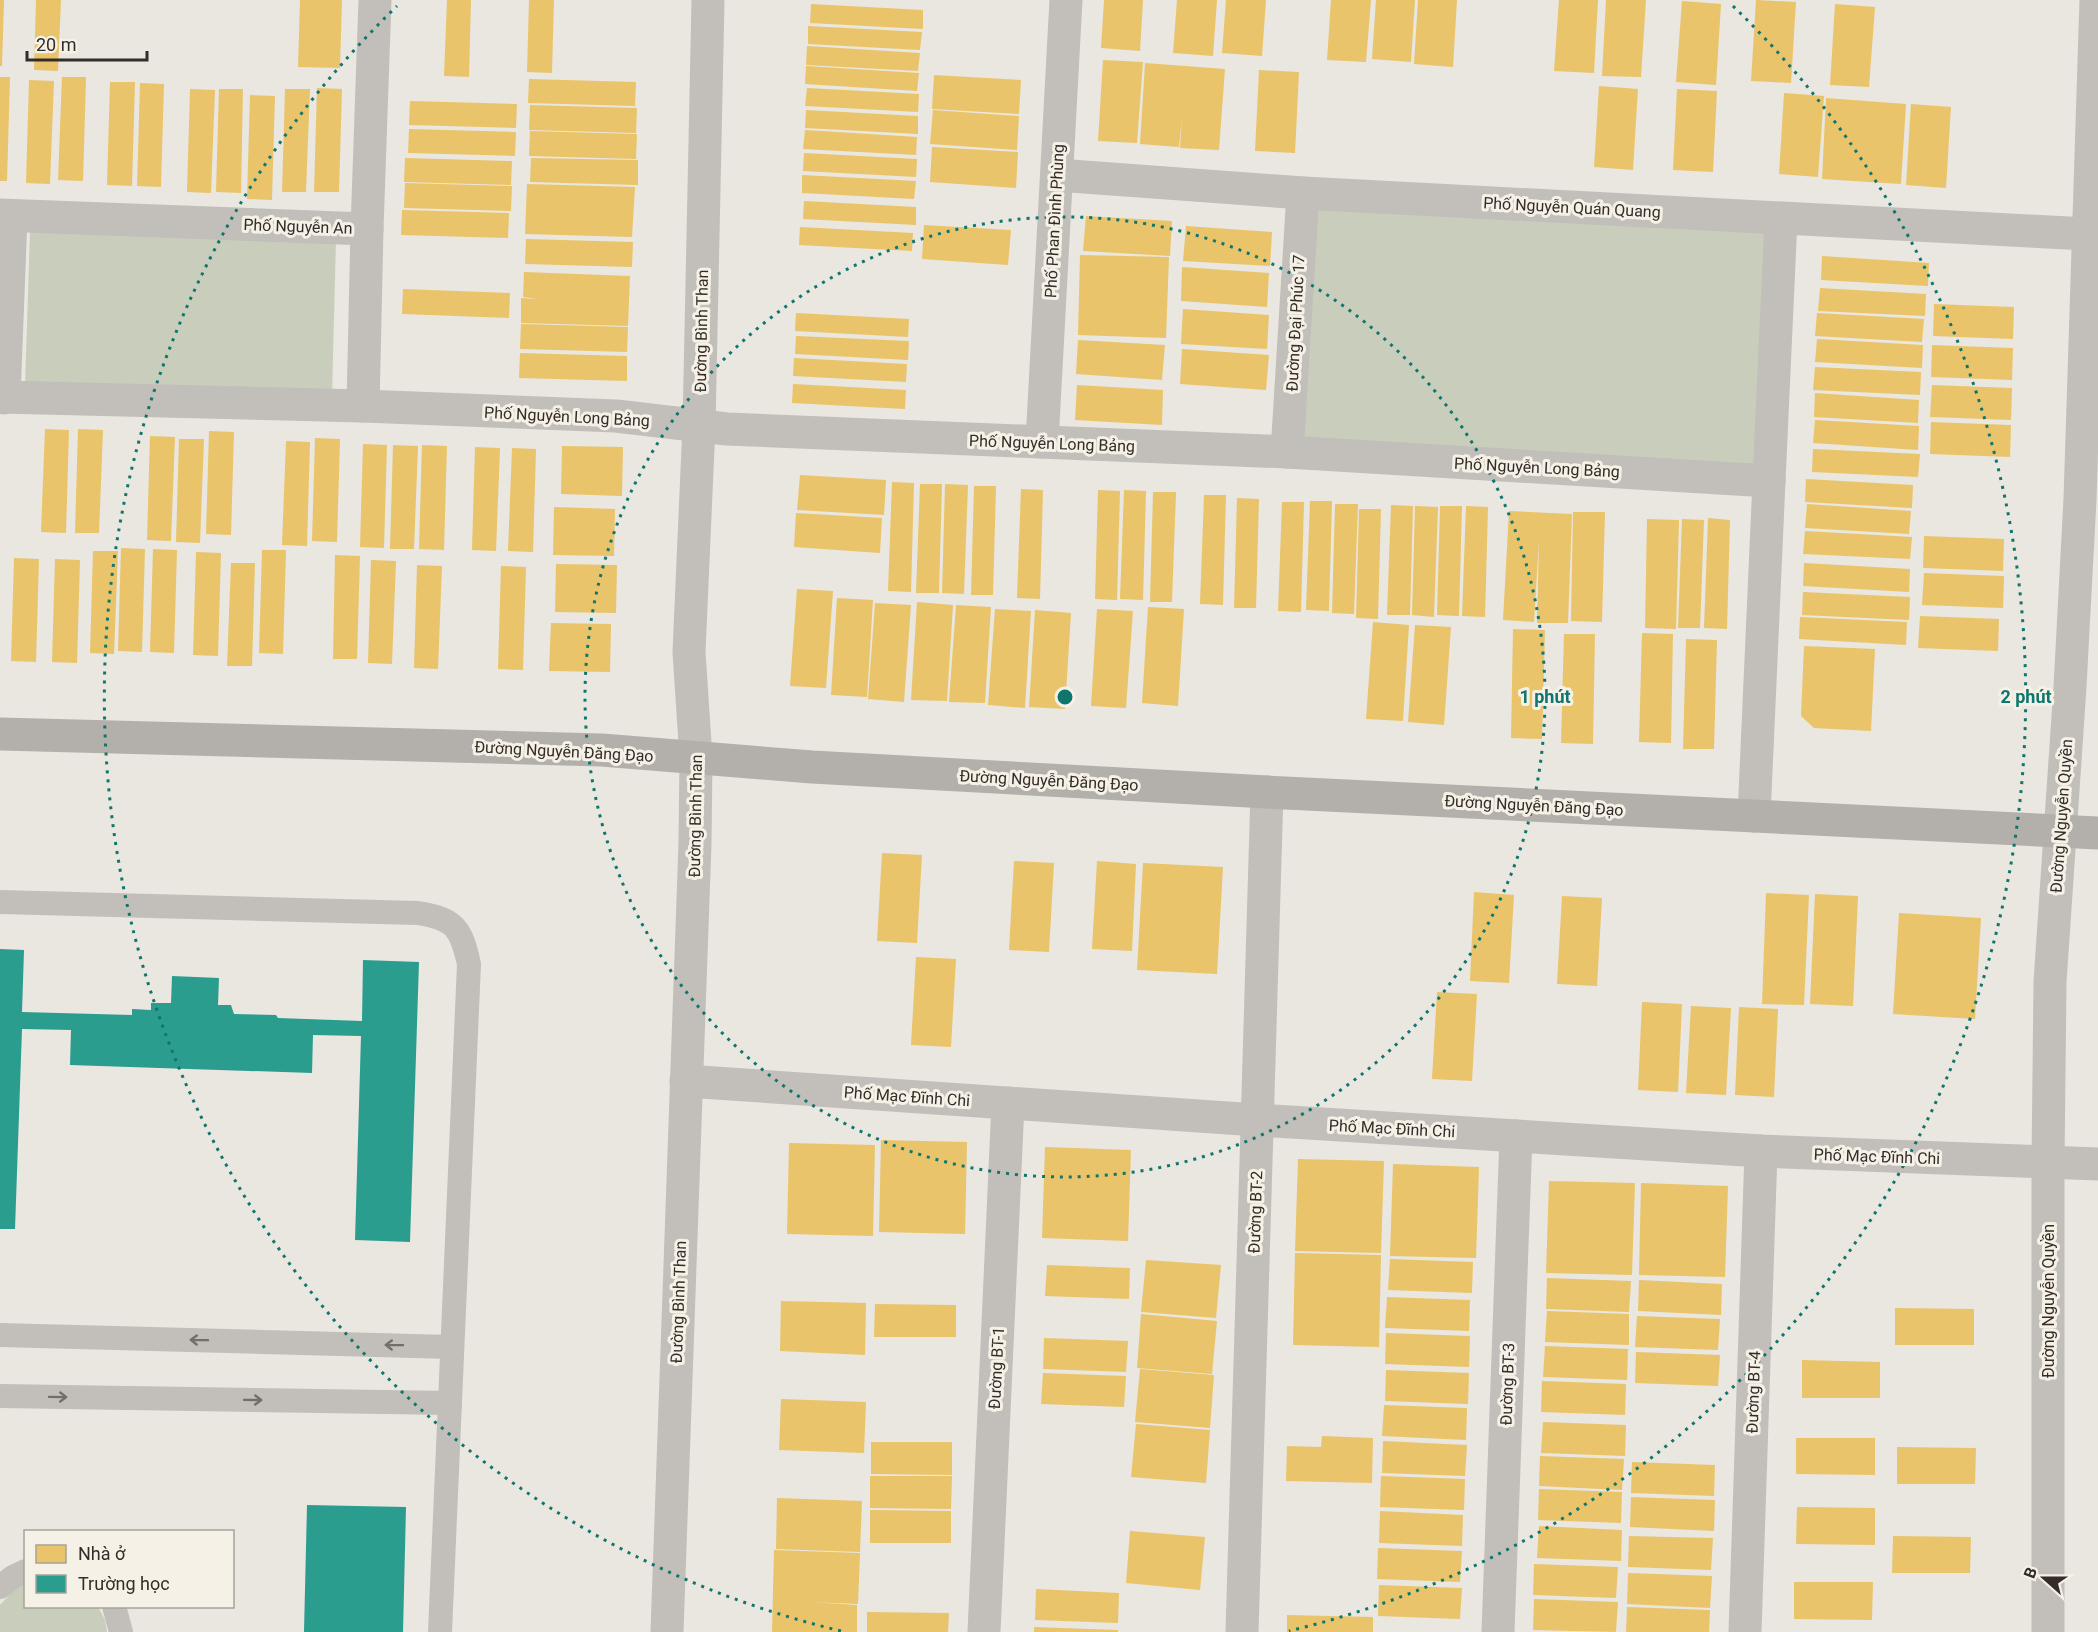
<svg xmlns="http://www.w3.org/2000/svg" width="2098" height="1632" font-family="Roboto,sans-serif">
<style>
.green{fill:#c9cebc}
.homes{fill:#e9c46a}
.schools{fill:#2a9d8f}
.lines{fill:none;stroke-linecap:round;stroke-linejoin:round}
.service{stroke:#c2beb9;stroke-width:24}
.minor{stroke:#c2beb9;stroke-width:33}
.tertiary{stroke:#c2beb9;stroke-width:33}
.secondary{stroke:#b3afaa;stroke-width:33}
.oneway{stroke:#736e69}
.ring{fill:none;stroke:#0f766e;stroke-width:3;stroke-dasharray:3 6}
.labels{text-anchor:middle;stroke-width:6;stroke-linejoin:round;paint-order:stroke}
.street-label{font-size:16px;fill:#332c28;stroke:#f6f1e7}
.centre{fill:#0f766e;stroke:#f6f1e7;stroke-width:3}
.ring-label{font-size:18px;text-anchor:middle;font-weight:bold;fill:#0f766e;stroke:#f6f1e7;stroke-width:6;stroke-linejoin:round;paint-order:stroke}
</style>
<rect width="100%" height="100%" fill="#eae6e0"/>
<!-- green -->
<g class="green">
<polygon points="1303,193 1781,219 1769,481 1287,452"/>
<polygon points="30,231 336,239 332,396 25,387"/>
<polygon points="25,1584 26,1606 98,1607 105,1620 107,1632 0,1632 0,1605 13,1591"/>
</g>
<!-- homes -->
<g class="homes">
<polygon points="0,0 4,0 2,66 0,66"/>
<polygon points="36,0 61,0 58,71 34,70"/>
<polygon points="300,0 342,0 340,68 298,67"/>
<polygon points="447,0 471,0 469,77 444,76"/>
<polygon points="529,0 554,0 552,73 527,72"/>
<polygon points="1104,0 1143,0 1140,51 1101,48"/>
<polygon points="1177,0 1217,0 1213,56 1173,53"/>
<polygon points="1226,0 1266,0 1262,56 1222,53"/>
<polygon points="1331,0 1371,0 1366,62 1327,60"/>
<polygon points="1376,0 1415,0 1411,62 1372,59"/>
<polygon points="1418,0 1457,0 1453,67 1414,64"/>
<polygon points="1559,0 1598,0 1594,73 1554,71"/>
<polygon points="1606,0 1646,0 1641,77 1602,76"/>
<polygon points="1756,0 1796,2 1791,83 1751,81"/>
<polygon points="1682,1 1721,4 1716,85 1676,82"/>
<polygon points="811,4 923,10 923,29 810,23"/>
<polygon points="1835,4 1875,7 1869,87 1830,85"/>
<polygon points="808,26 922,32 920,50 808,44"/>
<polygon points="807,46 920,53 918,71 806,65"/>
<polygon points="1103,60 1143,62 1137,143 1098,141"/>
<polygon points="1145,63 1225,69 1219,150 1180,148 1182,117 1179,147 1140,144"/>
<polygon points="806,66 919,73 917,91 805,84"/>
<polygon points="1259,70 1299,72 1295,153 1255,151"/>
<polygon points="934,75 1021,80 1019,114 932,109"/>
<polygon points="0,77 10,77 7,181 0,181"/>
<polygon points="62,77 86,77 83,181 58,180"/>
<polygon points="529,79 636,82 635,106 528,103"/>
<polygon points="29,80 54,81 50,184 26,183"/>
<polygon points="110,82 135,82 132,186 107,185"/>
<polygon points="140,83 164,84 161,187 137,186"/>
<polygon points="1599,86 1638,89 1633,170 1594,167"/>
<polygon points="317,88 342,89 339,192 314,192"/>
<polygon points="807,88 919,94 918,112 805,106"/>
<polygon points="190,89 215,90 211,193 187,192"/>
<polygon points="219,89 243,89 241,193 216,192"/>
<polygon points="285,89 310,89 306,192 282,192"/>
<polygon points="1677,89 1717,91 1713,172 1673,170"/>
<polygon points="1784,93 1824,96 1818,177 1779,174"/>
<polygon points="250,95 275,96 272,200 247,199"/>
<polygon points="1826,98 1906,104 1901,184 1822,179"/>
<polygon points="410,101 517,104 516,128 409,125"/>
<polygon points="1911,104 1951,107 1946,188 1906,185"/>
<polygon points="530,105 637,108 636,133 529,130"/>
<polygon points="806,110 918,116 918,134 805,128"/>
<polygon points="933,110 1019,116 1017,150 930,144"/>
<polygon points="409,129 516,132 515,156 408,153"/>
<polygon points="805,130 917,137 916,155 803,149"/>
<polygon points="530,131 637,134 636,159 529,156"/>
<polygon points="932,147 1018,152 1016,188 930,182"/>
<polygon points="804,153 917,159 916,177 803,171"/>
<polygon points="405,158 512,161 511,185 404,182"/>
<polygon points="531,158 638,160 638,185 530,182"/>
<polygon points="802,175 916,181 914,199 802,193"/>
<polygon points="405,183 512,186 511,211 404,208"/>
<polygon points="527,184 635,187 632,237 525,234"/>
<polygon points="804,201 916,207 916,225 803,219"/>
<polygon points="402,210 509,213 508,238 401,235"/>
<polygon points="1086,216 1172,221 1170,256 1083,251"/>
<polygon points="924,225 1011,230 1008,265 922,259"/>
<polygon points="1186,226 1272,232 1270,266 1183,261"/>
<polygon points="800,227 913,233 912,251 799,245"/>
<polygon points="526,239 633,242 632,267 525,264"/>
<polygon points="1080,255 1169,257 1166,338 1078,335"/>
<polygon points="1822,256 1929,263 1928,286 1821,280"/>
<polygon points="1182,267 1269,273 1267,307 1181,301"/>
<polygon points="524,272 630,276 628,326 521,323 521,298 538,299 523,297"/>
<polygon points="1820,288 1926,294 1925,316 1818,311"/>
<polygon points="403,289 510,293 509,318 402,314"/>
<polygon points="1934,304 2014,307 2013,339 1933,336"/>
<polygon points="1183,309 1269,315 1267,349 1181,344"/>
<polygon points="796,313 909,319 908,337 795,331"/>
<polygon points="1817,313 1924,319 1922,342 1815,336"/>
<polygon points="521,324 628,327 627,352 520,349"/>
<polygon points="796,336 909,341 908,360 795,354"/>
<polygon points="1817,339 1923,345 1922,368 1815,362"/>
<polygon points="1078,340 1165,345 1162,380 1076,374"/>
<polygon points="1932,345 2013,348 2012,380 1931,377"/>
<polygon points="1182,349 1269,355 1266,390 1180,384"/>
<polygon points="520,353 627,356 627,381 519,378"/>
<polygon points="794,358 907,364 906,382 793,376"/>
<polygon points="1815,367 1921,372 1920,395 1813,390"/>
<polygon points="793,384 906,390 905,409 792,403"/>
<polygon points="1077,385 1163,390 1162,425 1075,420"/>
<polygon points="1932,385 2012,388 2011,420 1930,417"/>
<polygon points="1815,393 1919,400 1918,423 1814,417"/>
<polygon points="1815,420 1919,426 1918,450 1813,443"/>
<polygon points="1931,422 2011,425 2010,457 1930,454"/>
<polygon points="45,429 69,430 66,533 41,532"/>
<polygon points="78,429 103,430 99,533 75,533"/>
<polygon points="209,431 234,432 231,535 206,534"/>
<polygon points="150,436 175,437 171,541 147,540"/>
<polygon points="315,438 340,439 337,542 312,541"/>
<polygon points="179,439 204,439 200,543 176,542"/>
<polygon points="286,441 310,442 307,546 282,545"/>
<polygon points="363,444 387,445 384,548 360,547"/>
<polygon points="393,445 418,446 414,549 390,549"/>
<polygon points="422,445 447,446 444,550 419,549"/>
<polygon points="562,446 623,447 622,496 561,494"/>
<polygon points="475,447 500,448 496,551 472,550"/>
<polygon points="512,448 536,449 533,552 508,551"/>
<polygon points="1813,449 1920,454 1918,477 1812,472"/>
<polygon points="800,475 886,480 884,515 797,510"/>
<polygon points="1806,479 1913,485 1912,508 1805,502"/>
<polygon points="892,482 914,483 911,592 888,591"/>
<polygon points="920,484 942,484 939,593 916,593"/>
<polygon points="945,484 968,485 964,594 942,593"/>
<polygon points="974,486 996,486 993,595 971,595"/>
<polygon points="1021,489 1043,490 1040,599 1017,598"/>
<polygon points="1098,490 1120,491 1117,600 1095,599"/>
<polygon points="1124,490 1146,491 1143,600 1120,599"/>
<polygon points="1153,492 1176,492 1172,602 1150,602"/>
<polygon points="1204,495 1226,495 1223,605 1200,604"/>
<polygon points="1237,498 1259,499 1256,608 1234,608"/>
<polygon points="1310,501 1332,501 1329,611 1306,610"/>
<polygon points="1282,502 1304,502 1301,612 1278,611"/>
<polygon points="1335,504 1358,504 1354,614 1332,613"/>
<polygon points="1807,504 1911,511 1909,534 1805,528"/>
<polygon points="1391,505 1413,506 1410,615 1387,615"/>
<polygon points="1415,506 1438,507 1434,617 1412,615"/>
<polygon points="1440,506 1462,506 1459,616 1437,615"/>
<polygon points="1466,506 1488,507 1485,617 1462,616"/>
<polygon points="554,507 615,509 614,556 553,555"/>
<polygon points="1359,509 1381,509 1378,619 1356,618"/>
<polygon points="1509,511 1572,514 1568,623 1537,623 1539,540 1534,622 1503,620"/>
<polygon points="1573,512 1605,512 1602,622 1571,621"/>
<polygon points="796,513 882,518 880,553 794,547"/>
<polygon points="1708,518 1730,520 1727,629 1704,628"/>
<polygon points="1647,519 1679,520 1676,629 1645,628"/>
<polygon points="1682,519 1704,520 1700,628 1678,628"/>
<polygon points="1805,531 1912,537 1910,559 1803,554"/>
<polygon points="1924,536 2004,539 2003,571 1923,568"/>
<polygon points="121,548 145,549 142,652 118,651"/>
<polygon points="153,549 177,550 174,653 150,652"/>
<polygon points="262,550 286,550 283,654 259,653"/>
<polygon points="93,551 118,551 114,654 90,653"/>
<polygon points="196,552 221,553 218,656 193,655"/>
<polygon points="335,555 360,556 357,659 333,659"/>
<polygon points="14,558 39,559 36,662 11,661"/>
<polygon points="55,559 80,560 77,663 52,662"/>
<polygon points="371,560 396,561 392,664 368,663"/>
<polygon points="231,563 255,563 252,666 227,666"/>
<polygon points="1804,563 1910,569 1909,592 1803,586"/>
<polygon points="556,564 617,565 616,613 555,612"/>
<polygon points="417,565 442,566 438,669 414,668"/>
<polygon points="501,566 526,567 523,670 498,669"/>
<polygon points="1924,573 2004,576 2003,608 1922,605"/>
<polygon points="797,589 833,591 826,688 790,686"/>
<polygon points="1803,592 1910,597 1909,620 1802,615"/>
<polygon points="837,598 873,600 867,697 831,695"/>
<polygon points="917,602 953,605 947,701 911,700"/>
<polygon points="875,603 911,605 904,702 868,699"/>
<polygon points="956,605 991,607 985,703 949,702"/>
<polygon points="1148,607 1184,609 1178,706 1142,703"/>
<polygon points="995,609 1031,611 1025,708 988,705"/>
<polygon points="1097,609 1133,611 1126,708 1091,706"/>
<polygon points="1035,610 1071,613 1065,709 1029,707"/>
<polygon points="1920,616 1999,619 1998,651 1918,648"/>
<polygon points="1800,617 1907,622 1906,645 1799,639"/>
<polygon points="1373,622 1409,625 1403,721 1366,719"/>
<polygon points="551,623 611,624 610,672 549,671"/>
<polygon points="1415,625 1451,627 1444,725 1408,722"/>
<polygon points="1513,629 1545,630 1542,739 1511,738"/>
<polygon points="1642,633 1673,634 1671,743 1639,742"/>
<polygon points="1564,634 1595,634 1593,744 1561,743"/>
<polygon points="1686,639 1717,640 1714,749 1683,749"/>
<polygon points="1804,646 1875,649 1871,731 1814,728 1801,716"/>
<polygon points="882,853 922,855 917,943 877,941"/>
<polygon points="1014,861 1054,863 1049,952 1009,950"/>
<polygon points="1097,861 1136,864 1132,951 1092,949"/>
<polygon points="1143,863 1223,867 1217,974 1137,970"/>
<polygon points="1474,892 1514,895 1509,983 1470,981"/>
<polygon points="1766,893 1809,895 1804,1005 1762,1004"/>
<polygon points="1815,894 1858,896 1853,1006 1810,1004"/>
<polygon points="1562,896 1602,898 1597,986 1557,984"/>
<polygon points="1899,913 1981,918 1975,1019 1893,1014"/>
<polygon points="916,957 956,959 951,1047 911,1045"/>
<polygon points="1437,992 1477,994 1472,1081 1432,1079"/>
<polygon points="1642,1002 1682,1004 1678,1092 1638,1090"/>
<polygon points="1691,1006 1731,1008 1726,1095 1686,1093"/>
<polygon points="1739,1007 1778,1009 1774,1097 1735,1095"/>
<polygon points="881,1140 967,1142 965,1234 879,1232"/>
<polygon points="789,1143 875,1145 873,1236 787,1234"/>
<polygon points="1045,1147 1131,1150 1128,1241 1042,1238"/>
<polygon points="1298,1159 1384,1161 1381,1253 1295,1251"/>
<polygon points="1393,1164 1479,1167 1476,1258 1390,1256"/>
<polygon points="1549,1181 1635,1183 1632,1275 1546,1273"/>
<polygon points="1641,1183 1728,1186 1725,1277 1639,1275"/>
<polygon points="1295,1253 1381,1255 1379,1347 1293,1345"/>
<polygon points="1390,1259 1473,1262 1472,1293 1388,1290"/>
<polygon points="1146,1260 1221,1265 1216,1318 1141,1312"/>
<polygon points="1047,1265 1130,1268 1129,1299 1045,1296"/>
<polygon points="1547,1278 1631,1281 1629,1312 1546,1309"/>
<polygon points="1639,1280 1722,1284 1721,1315 1638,1311"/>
<polygon points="1387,1297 1470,1300 1469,1331 1385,1328"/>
<polygon points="781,1301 866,1303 865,1355 780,1351"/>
<polygon points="875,1304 956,1305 956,1337 874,1337"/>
<polygon points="1895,1308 1974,1309 1974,1345 1895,1345"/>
<polygon points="1547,1311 1629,1314 1629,1345 1545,1342"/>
<polygon points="1141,1314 1217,1321 1212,1374 1137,1368"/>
<polygon points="1637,1316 1720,1319 1718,1350 1635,1347"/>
<polygon points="1386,1333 1470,1336 1469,1367 1385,1364"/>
<polygon points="1044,1338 1128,1341 1126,1372 1043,1369"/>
<polygon points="1545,1346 1628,1349 1627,1380 1543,1377"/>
<polygon points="1636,1352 1720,1355 1718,1386 1635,1383"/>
<polygon points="1802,1360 1880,1362 1880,1398 1802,1398"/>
<polygon points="1140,1369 1214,1375 1210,1428 1135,1422"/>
<polygon points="1386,1370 1469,1373 1468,1404 1385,1401"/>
<polygon points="1043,1373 1126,1376 1124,1407 1041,1404"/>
<polygon points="1542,1381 1626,1384 1625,1415 1541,1412"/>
<polygon points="781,1399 866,1402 864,1453 779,1450"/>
<polygon points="1384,1405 1467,1408 1466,1440 1382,1436"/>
<polygon points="1543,1422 1626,1425 1625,1456 1541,1453"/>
<polygon points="1136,1424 1210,1430 1206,1483 1131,1477"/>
<polygon points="1322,1436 1373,1438 1372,1483 1286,1481 1287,1446 1321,1447"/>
<polygon points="1796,1438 1875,1438 1875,1475 1796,1474"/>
<polygon points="1383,1441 1467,1445 1465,1476 1382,1473"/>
<polygon points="871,1442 952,1442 952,1475 871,1474"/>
<polygon points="1897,1447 1976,1448 1975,1484 1897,1484"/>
<polygon points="1540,1456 1624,1459 1622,1490 1539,1486"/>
<polygon points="1632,1462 1715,1465 1714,1496 1631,1493"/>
<polygon points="870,1476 952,1476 951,1509 870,1508"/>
<polygon points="1381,1476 1465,1479 1464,1510 1380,1507"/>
<polygon points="1539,1489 1622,1492 1621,1523 1538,1520"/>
<polygon points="1631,1497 1715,1500 1714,1531 1630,1527"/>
<polygon points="777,1498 862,1501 860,1552 776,1549"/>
<polygon points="1797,1507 1875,1508 1875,1545 1796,1544"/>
<polygon points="870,1510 951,1511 951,1543 870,1543"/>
<polygon points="1380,1511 1463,1515 1462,1546 1379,1543"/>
<polygon points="1539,1526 1622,1530 1621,1561 1537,1558"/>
<polygon points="1130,1531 1205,1537 1200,1590 1126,1583"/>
<polygon points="1629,1536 1713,1538 1711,1570 1628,1567"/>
<polygon points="1893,1536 1971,1537 1970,1573 1892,1573"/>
<polygon points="1378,1548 1462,1551 1460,1582 1377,1579"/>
<polygon points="774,1550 860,1553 858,1604 811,1602 857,1605 857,1632 772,1632"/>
<polygon points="1534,1564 1618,1567 1616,1598 1533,1595"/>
<polygon points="1628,1573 1712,1576 1710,1608 1627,1604"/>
<polygon points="1794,1582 1873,1582 1872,1620 1794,1619"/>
<polygon points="1379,1585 1462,1588 1460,1619 1378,1616"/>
<polygon points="1036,1589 1119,1593 1118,1623 1035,1620"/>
<polygon points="1534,1599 1618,1602 1616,1632 1533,1630"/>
<polygon points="1627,1607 1710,1610 1709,1632 1626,1632"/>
<polygon points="867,1612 949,1613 948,1632 867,1632"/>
<polygon points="1287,1615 1373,1617 1373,1632 1287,1632"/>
<polygon points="1034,1627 1118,1630 1118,1632 1034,1632"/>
</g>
<!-- schools -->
<g class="schools">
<polygon points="0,949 24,950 22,1012 132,1015 132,1009 151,1010 151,1003 171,1003 172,976 219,978 218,1005 231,1005 234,1014 276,1015 278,1018 362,1021 363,960 419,962 410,1242 355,1240 361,1036 313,1035 312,1073 70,1065 71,1030 22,1029 15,1229 0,1229"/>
<polygon points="307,1505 406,1507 403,1632 304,1632"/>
</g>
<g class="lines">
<!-- service -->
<g class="service">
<path d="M0,902L418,913C455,919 461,928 469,964L440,1632"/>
<polyline points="0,1335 452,1347"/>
<polyline points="0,1396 450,1403"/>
<polyline points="0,1587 13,1577 26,1571"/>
<polyline points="114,1606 121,1632"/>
</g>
<!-- minor -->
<g class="minor">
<polyline points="1057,175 1303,193 2087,234"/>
<polyline points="0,215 367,229 375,0"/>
<polyline points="0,397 363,406 616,416 727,429 1287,452 1769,481 1754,816"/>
<polyline points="4,398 11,216"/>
<polyline points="363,406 367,229"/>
<polyline points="1042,442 1066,0"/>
<polyline points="1287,452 1303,193"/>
<polyline points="1769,481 1781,219"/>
<polyline points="686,1081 1257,1120 1761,1151 2098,1164"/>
<polyline points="984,1632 1008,1103"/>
<polyline points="1242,1632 1267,792"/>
<polyline points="1498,1632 1516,1136"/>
<polyline points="1745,1632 1761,1151"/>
</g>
<!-- tertiary -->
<g class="tertiary">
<polyline points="667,1632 695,843 696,758 689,652 699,425 708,0"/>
<polyline points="2048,1632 2048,1162 2050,982 2070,687 2080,499 2096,0"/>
</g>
<!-- secondary -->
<polyline class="secondary" points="0,734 602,750 812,767 1267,792 2098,833"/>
</g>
<!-- one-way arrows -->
<defs><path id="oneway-shaft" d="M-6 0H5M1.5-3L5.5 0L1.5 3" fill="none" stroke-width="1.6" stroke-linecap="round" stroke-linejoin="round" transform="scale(1.5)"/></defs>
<g class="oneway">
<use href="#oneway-shaft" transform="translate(199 1340) rotate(-179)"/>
<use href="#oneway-shaft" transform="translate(394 1345) rotate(-179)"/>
<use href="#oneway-shaft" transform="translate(58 1397) rotate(1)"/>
<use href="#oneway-shaft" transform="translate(253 1400) rotate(1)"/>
</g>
<!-- distance rings -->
<g class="ring">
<circle cx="1065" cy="697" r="480"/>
<path d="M841 1631A961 961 0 0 1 397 6M1733 6A961 961 0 0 1 1289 1631"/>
</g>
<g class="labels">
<!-- street labels -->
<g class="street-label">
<text transform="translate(1572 207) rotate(3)" y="6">Phố Nguyễn Quán Quang</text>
<text transform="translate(1054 221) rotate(-87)" y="6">Phố Phan Đình Phùng</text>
<text transform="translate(298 226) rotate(2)" y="6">Phố Nguyễn An</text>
<text transform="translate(1295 323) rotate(-87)" y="6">Đường Đại Phúc 17</text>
<text transform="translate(701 331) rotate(-89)" y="6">Đường Bình Than</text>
<text transform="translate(567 416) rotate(3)" y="6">Phố Nguyễn Long Bảng</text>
<text transform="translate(1052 443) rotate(2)" y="6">Phố Nguyễn Long Bảng</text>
<text transform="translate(1537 467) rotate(3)" y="6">Phố Nguyễn Long Bảng</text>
<text transform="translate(564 751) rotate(3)" y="6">Đường Nguyễn Đăng Đạo</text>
<text transform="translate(1049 780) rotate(3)" y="6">Đường Nguyễn Đăng Đạo</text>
<text transform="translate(1534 805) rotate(3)" y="6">Đường Nguyễn Đăng Đạo</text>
<text transform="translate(695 816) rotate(-89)" y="6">Đường Bình Than</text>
<text transform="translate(2061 816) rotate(-86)" y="6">Đường Nguyễn Quyền</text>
<text transform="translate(907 1096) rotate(4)" y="6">Phố Mạc Đĩnh Chi</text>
<text transform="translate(1392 1128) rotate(3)" y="6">Phố Mạc Đĩnh Chi</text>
<text transform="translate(1877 1156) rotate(2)" y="6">Phố Mạc Đĩnh Chi</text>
<text transform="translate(1255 1212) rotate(-88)" y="6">Đường BT-2</text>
<text transform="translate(2048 1301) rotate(-90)" y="6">Đường Nguyễn Quyền</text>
<text transform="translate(678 1302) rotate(-88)" y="6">Đường Bình Than</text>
<text transform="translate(996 1368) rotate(-87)" y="6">Đường BT-1</text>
<text transform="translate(1507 1384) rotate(-88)" y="6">Đường BT-3</text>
<text transform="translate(1753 1392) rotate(-88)" y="6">Đường BT-4</text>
</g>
</g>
<circle cx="1065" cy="697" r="9" class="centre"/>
<g class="ring-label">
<text x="1545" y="703">1 phút</text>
<text x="2026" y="703">2 phút</text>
</g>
<!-- legend -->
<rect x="24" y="1530" width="210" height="78" fill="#f6f1e7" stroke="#a8a29b" stroke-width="1.5"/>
<rect x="36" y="1545" width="30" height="18" fill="#e9c46a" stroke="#a8a29b" stroke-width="1.5"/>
<text x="78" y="1560" font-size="18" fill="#332c28">Nhà ở</text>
<rect x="36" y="1575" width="30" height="18" fill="#2a9d8f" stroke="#a8a29b" stroke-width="1.5"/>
<text x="78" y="1590" font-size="18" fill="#332c28">Trường học</text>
<!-- north arrow -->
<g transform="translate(2044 1578) rotate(291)" stroke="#f6f1e7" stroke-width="4.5" paint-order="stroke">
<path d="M0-4.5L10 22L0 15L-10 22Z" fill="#332c28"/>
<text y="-9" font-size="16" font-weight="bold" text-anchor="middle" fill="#332c28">B</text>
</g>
<!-- scale -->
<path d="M27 51v9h120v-9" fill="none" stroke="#332c28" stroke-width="3"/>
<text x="36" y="51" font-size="18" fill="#332c28" stroke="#f6f1e7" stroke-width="4.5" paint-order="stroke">20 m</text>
</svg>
